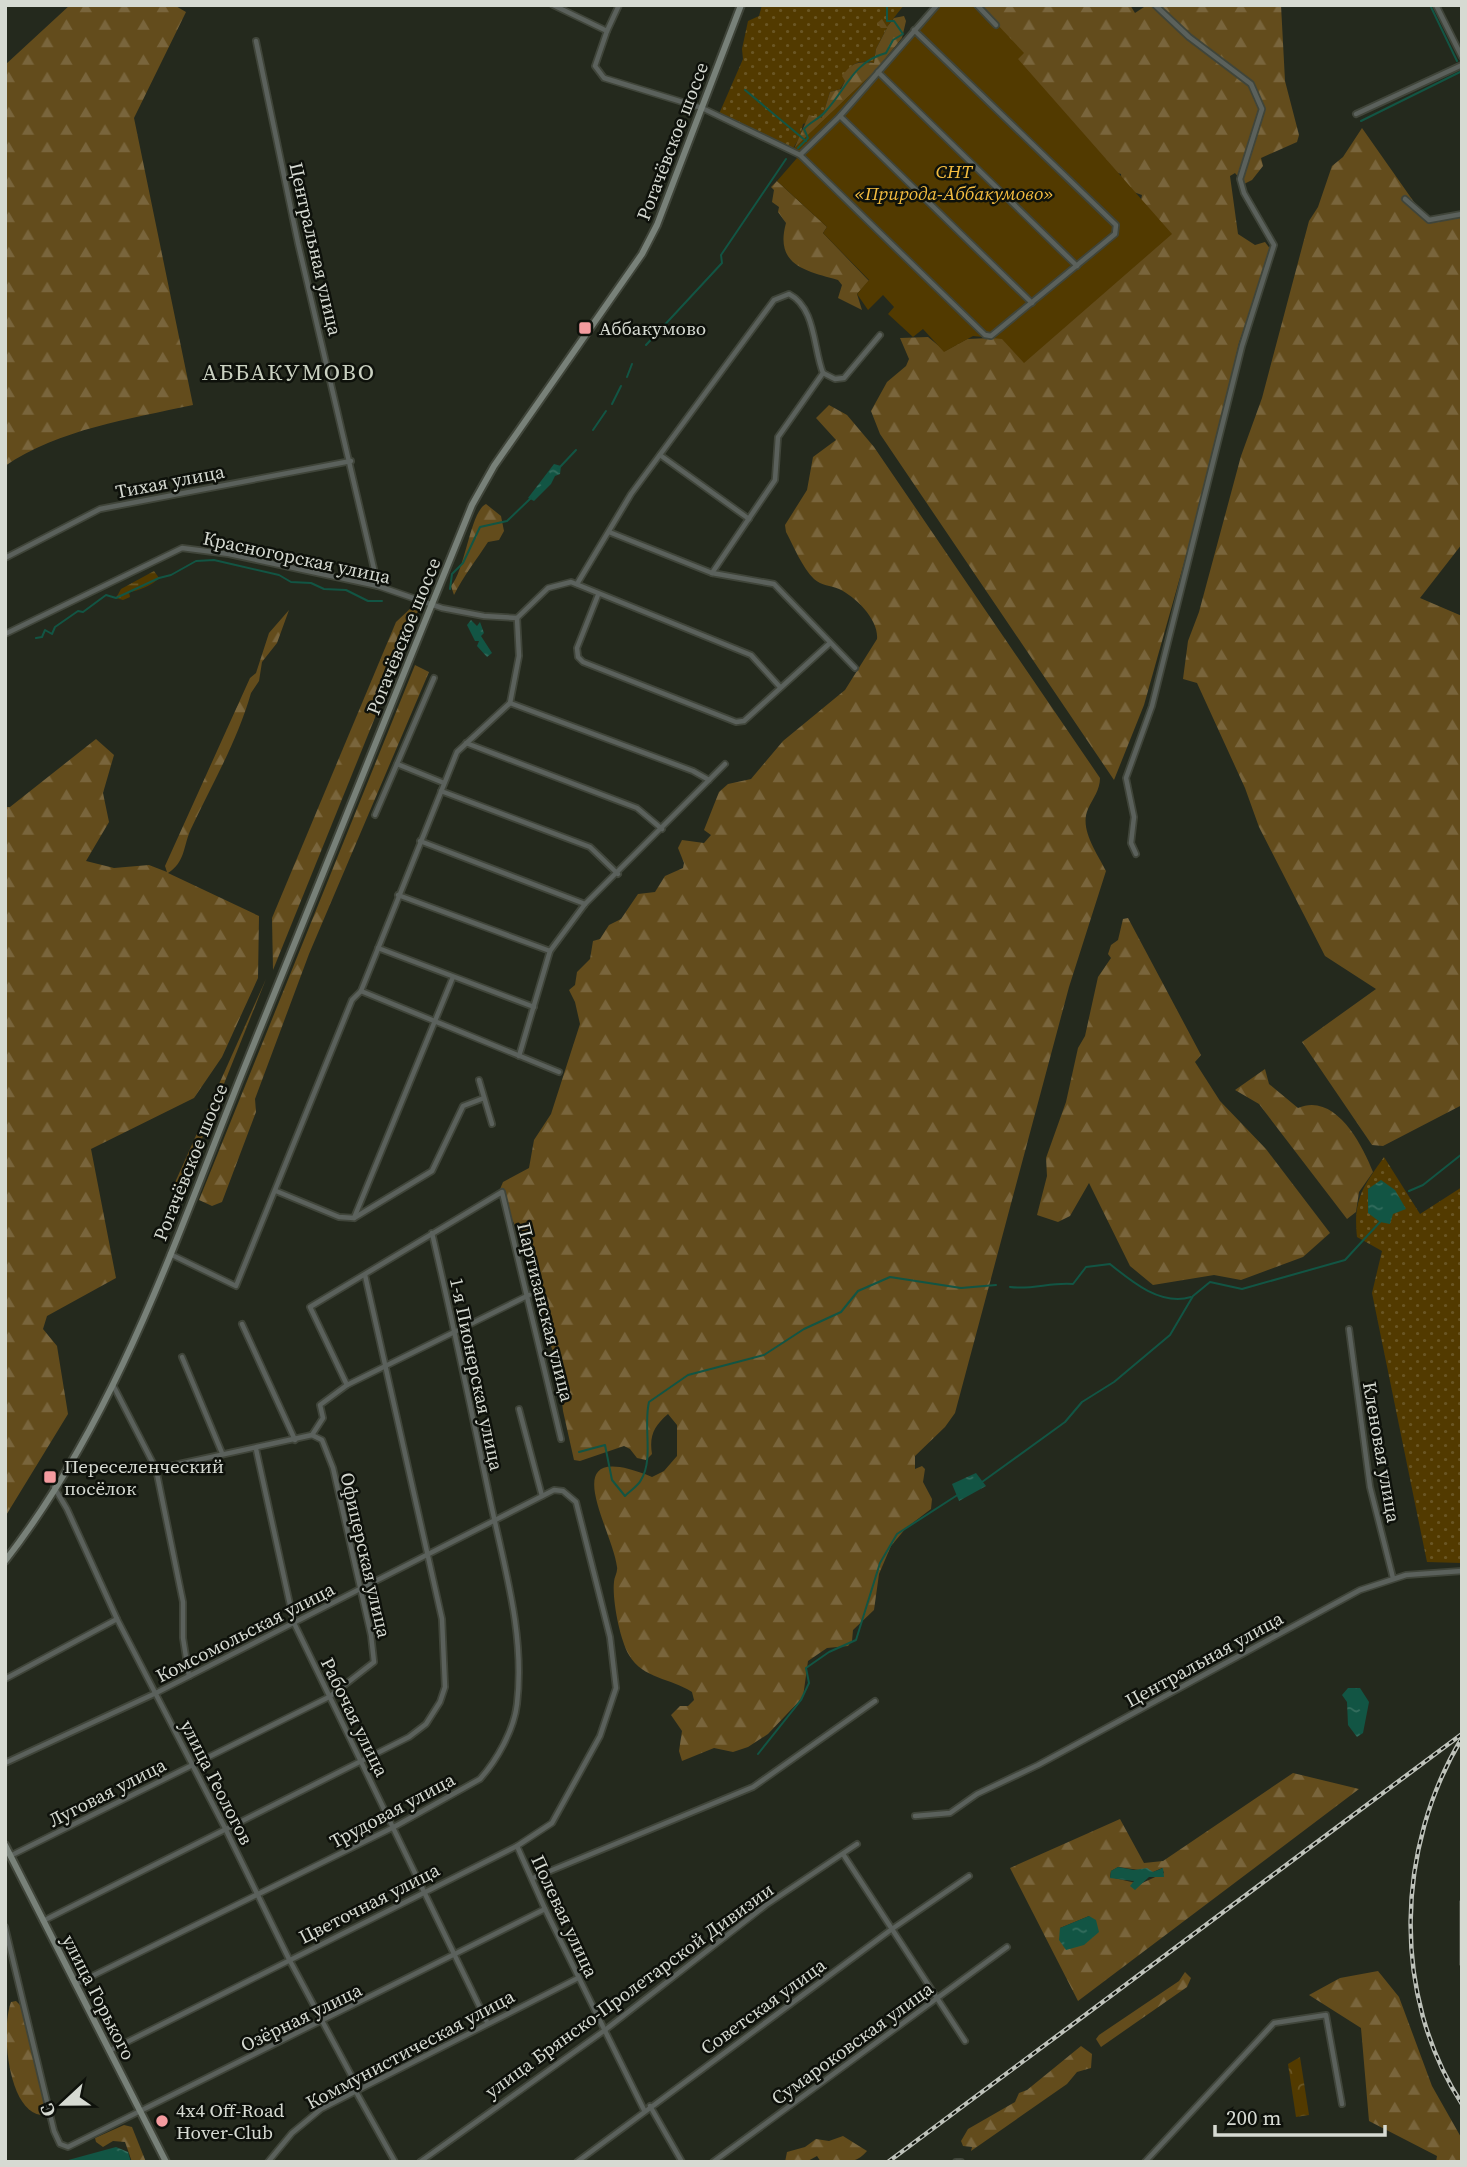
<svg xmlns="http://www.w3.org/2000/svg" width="1467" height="2167" font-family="'Source Serif 4',serif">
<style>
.grass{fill:url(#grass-dots)}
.forest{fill:url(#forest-firs);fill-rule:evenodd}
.wetland{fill:url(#wetland-marsh)}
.park{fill:url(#park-crowns)}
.garden{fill:#523a00}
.water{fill:url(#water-ripples)}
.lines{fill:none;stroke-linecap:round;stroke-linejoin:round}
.stream{stroke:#125544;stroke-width:2}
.street-casing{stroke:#40453a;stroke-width:8}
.secondary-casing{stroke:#40453a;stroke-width:10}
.street{stroke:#5b615c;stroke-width:4.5}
.secondary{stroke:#788179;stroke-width:6}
.rail-casing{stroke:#bec2ba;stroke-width:4.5}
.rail{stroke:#0e110b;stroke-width:2;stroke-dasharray:5;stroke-linecap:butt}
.poi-dot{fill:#f49b9f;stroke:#0e110b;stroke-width:2.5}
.labels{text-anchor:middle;stroke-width:5;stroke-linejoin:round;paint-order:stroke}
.street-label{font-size:19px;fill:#d6dad2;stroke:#0e110b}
.park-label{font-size:19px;font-style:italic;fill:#f3bc40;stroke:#0e110b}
.poi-label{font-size:19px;fill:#d6dad2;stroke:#0e110b;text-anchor:start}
.quarter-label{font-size:23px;letter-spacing:2px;fill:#cad1c1;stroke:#0e110b}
</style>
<defs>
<pattern id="grass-dots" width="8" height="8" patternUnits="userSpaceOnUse" patternTransform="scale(1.75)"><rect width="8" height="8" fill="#523a00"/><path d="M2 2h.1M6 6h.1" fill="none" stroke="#6a5624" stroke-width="1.8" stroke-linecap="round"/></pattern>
<pattern id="forest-firs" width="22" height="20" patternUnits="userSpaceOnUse" patternTransform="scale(1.75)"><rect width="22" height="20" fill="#634c1c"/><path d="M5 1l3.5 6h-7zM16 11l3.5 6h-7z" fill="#79653c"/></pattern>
<pattern id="wetland-marsh" width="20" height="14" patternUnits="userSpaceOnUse" patternTransform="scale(1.75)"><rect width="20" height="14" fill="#523a00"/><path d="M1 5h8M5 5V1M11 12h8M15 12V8" fill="none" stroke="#6a5624"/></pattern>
<pattern id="park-crowns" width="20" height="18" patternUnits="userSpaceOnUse" patternTransform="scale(1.75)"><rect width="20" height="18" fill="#523a00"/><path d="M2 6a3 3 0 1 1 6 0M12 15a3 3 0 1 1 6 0" fill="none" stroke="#6a5624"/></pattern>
<pattern id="water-ripples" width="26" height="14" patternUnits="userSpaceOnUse" patternTransform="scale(1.75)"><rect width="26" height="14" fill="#125544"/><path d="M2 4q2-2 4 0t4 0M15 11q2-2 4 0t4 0" fill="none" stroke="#346d5e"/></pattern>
</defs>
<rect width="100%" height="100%" fill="#24291d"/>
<!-- grass -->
<g class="grass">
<path d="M762,5H904L889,24L876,49L874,63C859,60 853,62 843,76L845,81L840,89L830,92L822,118L803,124L800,137L792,150L719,114L743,59L742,49L748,21L759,16Z"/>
<path d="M1384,1157L1420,1214L1462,1187V1563L1427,1562L1372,1293L1382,1251L1357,1237C1353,1199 1363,1187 1384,1157Z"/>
</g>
<!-- forest -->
<g class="forest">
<path d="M70,5H174L186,12L134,118L193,405C129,419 60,429 5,466V65Z"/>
<polygon points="972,5 1130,5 1135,13 1147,5 1281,5 1285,81 1299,135 1297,142 1261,158 1263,166 1252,180 1244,184 1235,173 1230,176 1238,234 1255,245 1265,242 1271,250 1239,343 1206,485 1144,705 1114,780 880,434 871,411 887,382 906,366 909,359 900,338 928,337 945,351 967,339 990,338 1138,214 1142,195 1122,188 1121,174 1105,169"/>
<path d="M904,16L906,21L902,38L875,71L794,149L809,115L822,118L830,92L841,89L845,81L842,76C852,62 859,61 874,63L876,49L887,28H881L877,23L882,19L887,27L894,18Z"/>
<polygon points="1362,128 1428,222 1462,217 1462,544 1420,598 1462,616 1462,1105 1383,1146 1372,1145 1302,1042 1376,989 1325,956 1259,827 1245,788 1197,683 1183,679 1188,641 1199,612 1241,456 1262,398 1309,221 1318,207 1332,166 1343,157"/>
<path d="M777,181L827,227L823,233L869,281L857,294L862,310L838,298L842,285L838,280C807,271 774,266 786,223L778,212L779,207L772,202L774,190L771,187Z"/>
<path d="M829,405L847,415L874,447L1100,778C1100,790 1093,798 1088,809C1079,829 1097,853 1106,871L1069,987L955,1413L945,1427L915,1456V1469L922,1466L925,1469L923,1482L932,1499L931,1509L906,1528L891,1546L879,1574L874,1610L853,1630L852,1641L848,1646L827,1648L808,1661L803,1697L768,1734L748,1747L733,1752L714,1748L682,1761L679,1751L682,1731L671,1715L680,1706H688L694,1700L692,1692C671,1678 643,1679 629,1655C620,1640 612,1600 614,1582C614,1577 618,1572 617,1567C612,1527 551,1436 652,1477L664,1471L677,1456V1425L668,1414C654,1426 649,1436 652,1454L646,1460L637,1458L630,1449L624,1446L580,1461L574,1460L563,1411L558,1368L536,1299L522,1238L498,1194L503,1182L529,1168L534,1140L551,1114L580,1024L575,1002L569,990L575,985L577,972L590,959L593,941L600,939L609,925L621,919L638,894L655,892L665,876L683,868L684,863L678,848L682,840L704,843L711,835L704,830L719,792L728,784L751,779L783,741L845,690L877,639C879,620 856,597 839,589C830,585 822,586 814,579C802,567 794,547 786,532L785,525L807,490L813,457L836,440L816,418Z"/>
<path d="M486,504L501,516L504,531L499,540L488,542C477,559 464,575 454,595L451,586C466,568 470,512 486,504Z"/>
<polygon points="413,606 418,611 273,970 272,918 396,622"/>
<path d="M289,610L277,643L262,662L259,681L251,693C237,742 211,786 190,831C183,848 185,862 168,873L259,916L258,978L222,1057L194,1098L91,1149L116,1278L47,1316L43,1329L57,1346L68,1414L5,1517V807H10L96,739L114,755L103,793L109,822L86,861L114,868L149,865L167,872L165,866L250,678L256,673L269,633Z"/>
<polygon points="415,665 429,672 309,954 255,1099 256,1112 222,1202 212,1206 199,1200"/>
<polygon points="1128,918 1201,1055 1195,1062 1220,1101 1266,1149 1330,1233 1303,1257 1241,1280 1214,1275 1153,1285 1130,1266 1089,1183 1070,1216 1058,1222 1037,1215 1047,1176 1046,1158 1066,1102 1078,1048 1085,1036 1098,977 1111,958 1108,954 1111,945 1118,940 1123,919"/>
<polygon points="266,979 181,1191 173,1187"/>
<path d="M1265,1069L1269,1084L1298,1108C1335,1092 1362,1144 1373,1172L1359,1192L1356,1212L1347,1219L1259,1104L1235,1090Z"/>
<path d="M1293,1773L1359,1789L1078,2001L1010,1868L1120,1819L1144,1863L1163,1861ZM1118,1867L1153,1872L1162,1868L1164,1873L1140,1884L1110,1877L1111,1871ZM1089,1916L1097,1933L1077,1946L1060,1940V1928Z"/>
<polygon points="1378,1971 1399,1997 1432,2086 1462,2139 1462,2162 1436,2162 1437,2156 1369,2121 1361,2028 1309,1995 1340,1978"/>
<polygon points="1185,1972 1191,1978 1187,1987 1101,2047 1096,2039 1099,2035 1179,1981"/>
<path d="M16,2001L21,2006L47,2111L41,2115C7,2110 1,2028 11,2002Z"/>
<polygon points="1081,2046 1092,2054 1091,2068 1077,2072 1067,2084 971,2151 972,2147 963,2146 961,2141 968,2129 1015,2102 1019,2093 1027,2090"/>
<polygon points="124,2125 132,2127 146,2162 132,2162 125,2142 113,2141 103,2147 96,2142 95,2138"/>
<path d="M843,2136L867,2151C855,2166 838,2162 821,2162L817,2156L806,2162H785L787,2152L805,2147L816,2139L829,2141Z"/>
</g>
<!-- wetland -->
<path class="wetland" d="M154,571L159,578C153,585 138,591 129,592L130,597L123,600L116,598L121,589Z"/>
<!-- park -->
<polygon class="park" points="1300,2057 1309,2115 1296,2117 1288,2064"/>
<!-- garden -->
<polygon class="garden" points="933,5 979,5 1024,53 1018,59 1172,234 1024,363 1002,339 973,336 944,352 923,329 913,337 888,314 894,307 883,295 868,310 857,294 869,280 823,233 827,227 777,181 797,158 792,150 875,71"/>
<!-- water -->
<g class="water">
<polygon points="554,464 561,466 560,474 555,476 551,484 534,501 528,498"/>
<polygon points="471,620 477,626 480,622 484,633 481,636 492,653 487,657 477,646 479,641 475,641 467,625"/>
<polygon points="1381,1180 1395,1190 1406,1209 1393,1214 1390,1224 1380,1222 1368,1213 1368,1189"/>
<polygon points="976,1473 986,1486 959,1501 952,1484"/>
<polygon points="1348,1688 1360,1688 1369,1702 1363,1733 1357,1737 1348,1725 1347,1702 1342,1695"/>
<polygon points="1118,1867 1134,1870 1147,1868 1153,1872 1163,1868 1164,1877 1149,1877 1135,1890 1130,1886 1134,1881 1110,1878 1111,1871"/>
<polygon points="1089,1916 1096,1920 1099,1932 1084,1945 1066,1950 1059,1940 1060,1928"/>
<polygon points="116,2147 128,2152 131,2162 61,2162"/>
</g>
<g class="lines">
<!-- stream -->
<g class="stream">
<polyline points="1430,5 1457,61"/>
<polyline points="745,90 806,141"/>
<polyline points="1361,121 1462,71"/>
<path d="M798,148L808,138L804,129C810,122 819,119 825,112C847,88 853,62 886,53L893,40L903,34L894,21H887V5"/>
<polyline points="646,345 722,263 721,255 786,159"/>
<polyline points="627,377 632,364"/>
<polyline points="612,404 621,386"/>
<polyline points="593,430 606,411"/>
<polyline points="559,468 576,450"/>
<polyline points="450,589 452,574 463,563 480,527 507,521 531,498"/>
<polyline points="36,638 42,637 45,630 52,634 55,627 78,611 83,612 106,595 116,598 159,578 171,575 196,561 214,560 279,575 291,582 311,583 324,589 346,590 368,601 382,601"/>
<polyline points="1409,1191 1423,1185 1462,1154"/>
<path d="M1010,1287C1032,1290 1051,1282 1073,1284L1086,1267L1110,1264C1132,1282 1161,1306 1191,1297"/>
<path d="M579,1452L605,1445L612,1480L625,1496C630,1491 638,1486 641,1480C654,1459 643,1426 649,1402L688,1375L764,1355L804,1329L841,1312L858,1291L890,1277L961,1288L996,1285"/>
<polyline points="982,1482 1065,1422 1082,1402 1114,1382 1170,1335 1193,1296 1210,1282 1242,1289 1345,1260 1380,1222"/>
<polyline points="758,1754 801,1700 809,1683 806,1668 829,1652 856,1640 880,1563 897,1534 959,1494"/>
</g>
<!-- street casing -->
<g class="street-casing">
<g id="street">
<polyline points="553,5 607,31 595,66 604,78 702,108 800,155 985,335 991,336 1115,234 1116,225 914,30"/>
<polyline points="977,5 996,25"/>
<polyline points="1436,5 1462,57"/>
<polyline points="607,31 619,5"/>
<polyline points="256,41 298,243 378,586"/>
<polyline points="878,72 1077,266"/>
<polyline points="1356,114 1462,65"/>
<polyline points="840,116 1032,303"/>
<polyline points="800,155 840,116 937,5"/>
<polyline points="1405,199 1429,220 1462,214"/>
<polyline points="823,373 835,379 844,378 880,335"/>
<polyline points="660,455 749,519"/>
<polyline points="609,532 712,573 774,584 855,668"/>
<polyline points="5,558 100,509 351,461"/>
<path d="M577,584L631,494L774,300L789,294C816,308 813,348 823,373L778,437L775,480L712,573"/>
<polyline points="598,595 577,648 578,657 583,662 736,722 744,721 830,643"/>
<polyline points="5,634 182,548 229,554 378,586 442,608 484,616 517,618 548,588 571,582 751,655 780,687"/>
<polyline points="510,703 693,771 709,780"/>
<polyline points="466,743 637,808 662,829"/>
<polyline points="397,764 444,783"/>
<polyline points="441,791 590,847 618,874"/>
<polyline points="375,815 434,678"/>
<polyline points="420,841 585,904"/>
<polyline points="1136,854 1131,843 1134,817 1126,778 1152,706 1242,346 1274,245 1244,193 1240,179 1262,109 1251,84 1189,37 1155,5"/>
<polyline points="398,895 550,951"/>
<polyline points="378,948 534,1007"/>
<polyline points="361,991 559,1072"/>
<polyline points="519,1056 550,951 585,904 725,764"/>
<polyline points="479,1080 492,1124"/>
<polyline points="276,1191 339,1217 354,1218 432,1171 463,1106 484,1098"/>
<polyline points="354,1218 453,977"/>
<polyline points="170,1254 236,1286 352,1000 361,991 457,752 510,703 519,656 517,618"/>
<polyline points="242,1324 295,1440"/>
<polyline points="1349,1329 1370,1487 1393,1578"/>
<polyline points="182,1357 222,1453"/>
<polyline points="113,1385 156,1469 183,1602 183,1638 189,1676"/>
<polyline points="347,1385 310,1307 502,1192 561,1439"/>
<polyline points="519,1409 542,1496"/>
<polyline points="312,1435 323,1418 320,1405 347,1385 529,1295"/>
<polyline points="256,1449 294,1623 487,2022"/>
<polyline points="54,1487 67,1509 117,1619 225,1828 289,1959 358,2088"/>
<polyline points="5,1679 117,1619"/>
<polyline points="5,1763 156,1693 554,1490 563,1491 576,1502 610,1637 616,1688 600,1736 552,1823 517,1846 109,2051"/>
<polyline points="915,1816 950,1813 977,1794 1038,1765 1360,1590 1406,1575 1462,1571"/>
<polyline points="517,1846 545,1909 644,2110"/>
<polyline points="843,1854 965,2041"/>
<polyline points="10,1856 329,1697 374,1662 371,1635 333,1468 322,1440 312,1435 156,1469"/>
<polyline points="533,1878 753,1787 875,1701"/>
<polyline points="43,1921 409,1737 426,1724 440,1702 445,1687 442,1619 365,1275"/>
<polyline points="5,1927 54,2131 60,2144 68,2147 545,1909"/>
<path d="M76,1984L394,1827L480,1779C497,1760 514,1730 517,1704C525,1636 505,1570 491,1504C472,1413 453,1323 432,1233"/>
<polyline points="355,2090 395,2162"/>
<polyline points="650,2106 682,2162"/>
<polyline points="268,2162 292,2133 321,2109 578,1978"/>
<polyline points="420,2162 605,2030 766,1905 857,1844"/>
<polyline points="577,2162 892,1929 969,1876"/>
<polyline points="713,2162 1007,1947"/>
<polyline points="956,2162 961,2162"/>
<polyline points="1145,2162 1274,2023 1326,2015 1342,2104"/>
</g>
</g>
<!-- secondary casing -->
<g class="secondary-casing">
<g id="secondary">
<path d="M5,1561C117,1417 176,1238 243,1071C319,882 397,694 472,505L494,466L642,254L657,225L741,5"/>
<polyline points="5,1845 166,2162"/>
</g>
</g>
<!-- street -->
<use href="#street" class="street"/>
<!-- secondary -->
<use href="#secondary" class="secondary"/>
<!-- rail casing -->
<g class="rail-casing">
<g id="rail">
<path d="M1462,1738C1396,1847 1391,1995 1462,2104"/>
<polyline points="1462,1901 1462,1965"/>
<polyline points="888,2162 1462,1734"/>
</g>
</g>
<!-- rail -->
<use href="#rail" class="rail"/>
</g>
<!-- markers -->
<g class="poi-dot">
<rect x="578" y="321" width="14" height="14" rx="3.5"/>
<rect x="43" y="1470" width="14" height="14" rx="3.5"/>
<circle cx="162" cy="2121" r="7"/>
</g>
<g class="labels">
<!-- street labels -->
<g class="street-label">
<text transform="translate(672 141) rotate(-69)" y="7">Рогачёвское шоссе</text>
<text transform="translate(316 249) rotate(77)" y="7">Центральная улица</text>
<text transform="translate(170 481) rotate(-11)" y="7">Тихая улица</text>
<text transform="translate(297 557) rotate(12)" y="7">Красногорская улица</text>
<text transform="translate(403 636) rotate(-68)" y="7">Рогачёвское шоссе</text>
<text transform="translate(190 1162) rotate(-68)" y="7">Рогачёвское шоссе</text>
<text transform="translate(546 1312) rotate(76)" y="7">Партизанская улица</text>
<text transform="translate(477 1374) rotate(78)" y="7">1-я Пионерская улица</text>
<text transform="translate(1382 1452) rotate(80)" y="7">Кленовая улица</text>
<text transform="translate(366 1555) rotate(77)" y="7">Офицерская улица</text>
<text transform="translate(245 1632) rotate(-27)" y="7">Комсомольская улица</text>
<text transform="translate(1204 1659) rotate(-29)" y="7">Центральная улица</text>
<text transform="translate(355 1717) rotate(64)" y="7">Рабочая улица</text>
<text transform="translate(217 1782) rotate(63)" y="7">улица Геологов</text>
<text transform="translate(107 1792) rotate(-27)" y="7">Луговая улица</text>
<text transform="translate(392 1810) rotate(-28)" y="7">Трудовая улица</text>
<text transform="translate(369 1903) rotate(-27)" y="7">Цветочная улица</text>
<text transform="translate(565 1916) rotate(65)" y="7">Полевая улица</text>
<text transform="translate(629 1990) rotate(-36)" y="7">улица Брянско-Пролетарской Дивизии</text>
<text transform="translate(99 1997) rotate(63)" y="7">улица Горького</text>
<text transform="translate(763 2006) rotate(-36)" y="7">Советская улица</text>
<text transform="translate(301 2017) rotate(-26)" y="7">Озёрная улица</text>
<text transform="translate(852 2043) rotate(-36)" y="7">Сумароковская улица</text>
<text transform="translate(410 2049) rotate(-28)" y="7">Коммунистическая улица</text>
</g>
<!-- park labels -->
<g class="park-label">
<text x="954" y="178">СНТ<tspan x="954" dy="22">«Природа-Аббакумово»</tspan></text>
</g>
<!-- poi labels -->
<g class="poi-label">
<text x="599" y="335">Аббакумово</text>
<text x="64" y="1473">Переселенческий<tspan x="64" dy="22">посёлок</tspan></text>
<text x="176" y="2117">4x4 Off-Road<tspan x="176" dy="22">Hover-Club</tspan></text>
</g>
<!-- quarter labels -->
<g class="quarter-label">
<text x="289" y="380">АББАКУМОВО</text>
</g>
</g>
<!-- border -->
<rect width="1467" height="2167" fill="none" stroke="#d6dad2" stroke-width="14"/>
<!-- north arrow -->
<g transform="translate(63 2104) rotate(248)" stroke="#0e110b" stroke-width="5" paint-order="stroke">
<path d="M0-5L12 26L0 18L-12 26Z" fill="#d6dad2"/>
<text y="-10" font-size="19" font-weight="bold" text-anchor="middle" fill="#d6dad2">С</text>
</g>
<!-- scale -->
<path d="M1215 2125v10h170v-10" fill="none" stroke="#d6dad2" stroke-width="3.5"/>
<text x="1226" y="2125" font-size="21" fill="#d6dad2" stroke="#0e110b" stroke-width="5" paint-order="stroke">200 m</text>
</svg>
